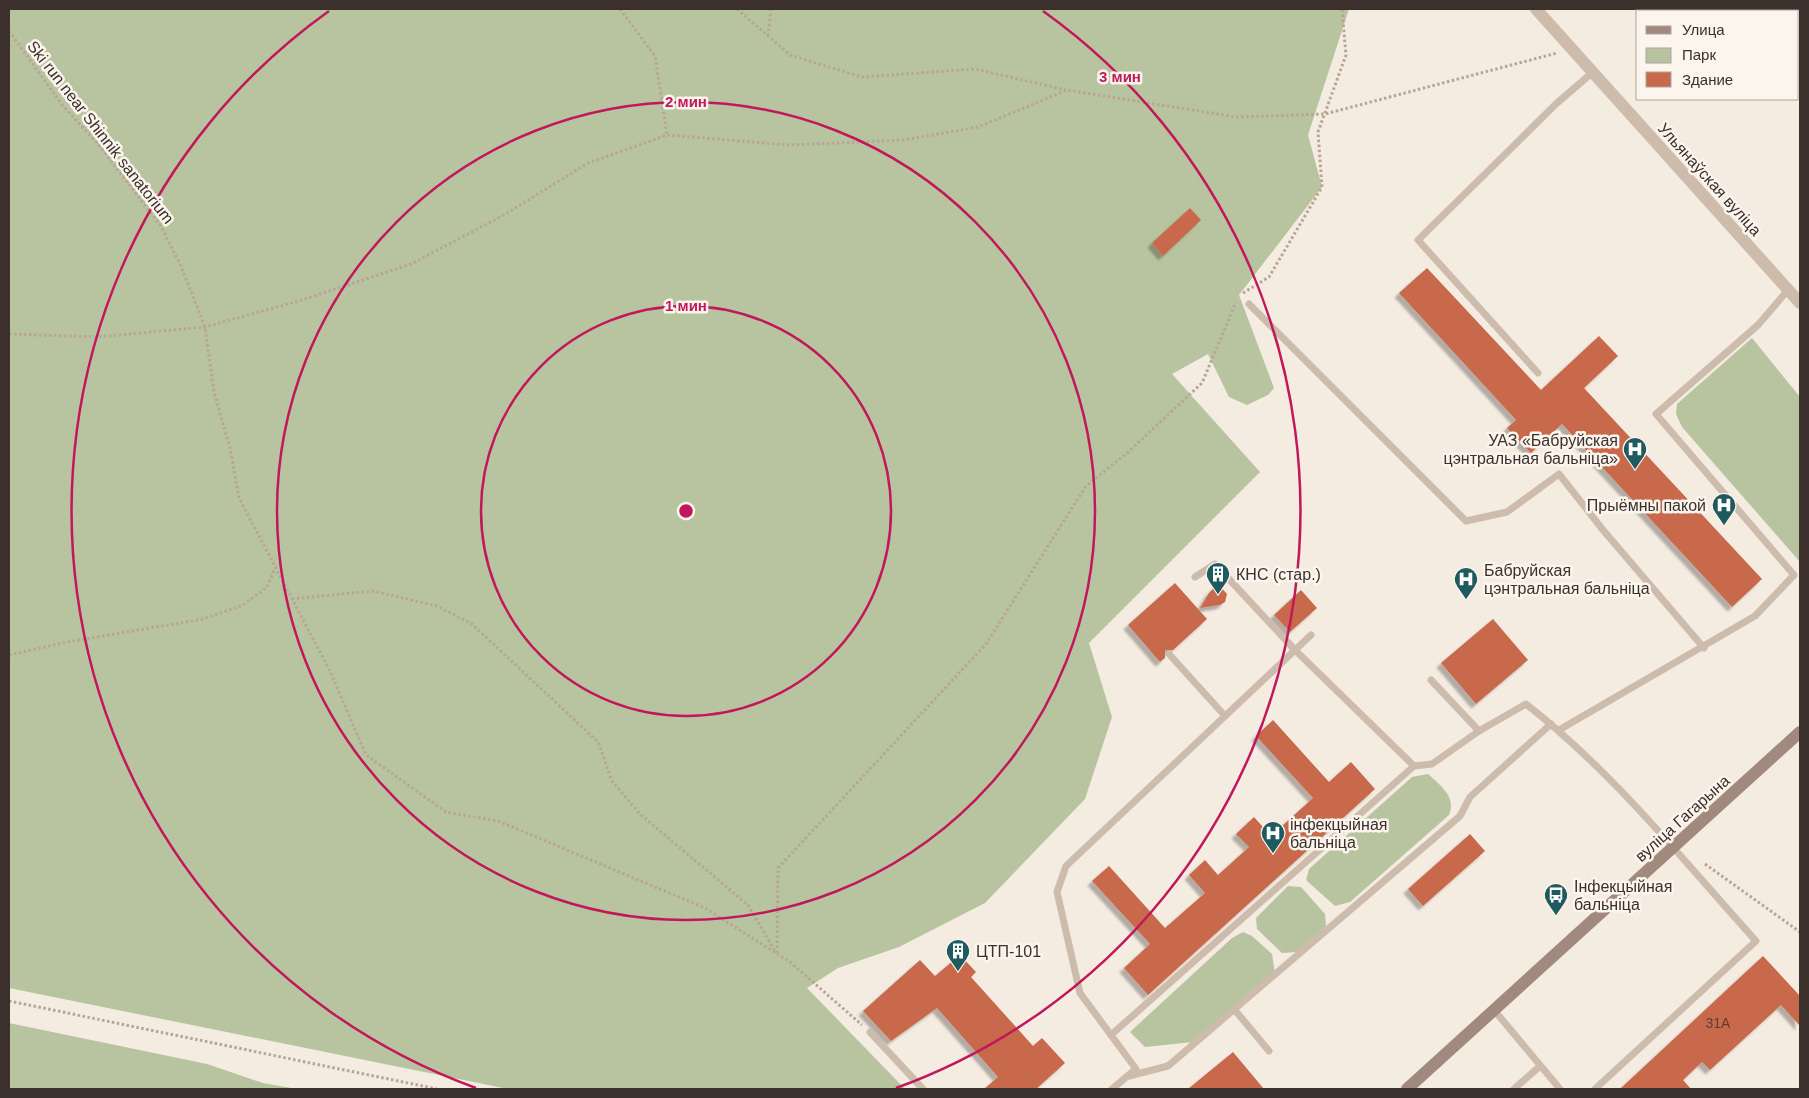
<svg xmlns="http://www.w3.org/2000/svg" width="1809" height="1098" font-family="Arial,sans-serif">
<style>
.green{fill:#b8c4a0}
.building{fill:#c8694b;filter:url(#shadow)}
.lines{fill:none;stroke-linecap:round;stroke-linejoin:round}
.path{stroke:#b9a596;stroke-width:3;stroke-dasharray:2.5 2.5;stroke-linecap:butt}
.service{stroke:#cdbbac;stroke-width:7}
.minor{stroke:#cdbbac;stroke-width:12}
.secondary{stroke:#a18a7d;stroke-width:12}
.ring{fill:none;stroke:#c2185b;stroke-width:2.5}
.labels{text-anchor:middle;stroke-width:5;stroke-linejoin:round;paint-order:stroke}
.number-label{font-size:14px;fill:#5e3e33}
.street-label{font-size:16px;fill:#3b302b;stroke:#fbf5ee}
.poi-label{font-size:16px;fill:#3b302b;stroke:#fbf5ee;text-anchor:start}
.centre{fill:#c2185b;stroke:#fbf5ee;stroke-width:2.5}
.ring-label{font-size:15px;text-anchor:middle;font-weight:bold;fill:#c2185b;stroke:#fbf5ee;stroke-width:5;stroke-linejoin:round;paint-order:stroke}
</style>
<defs>
<filter id="shadow"><feDropShadow dx="-4.5" dy="4.5" stdDeviation="1" flood-color="#0004"/></filter>
</defs>
<rect width="100%" height="100%" fill="#f4ebe1"/>
<!-- green -->
<g class="green">
<polygon points="9,9 1349,9 1308,135 1322,187 1239,295 1274,388 1268,395 1247,405 1229,397 1208,354 1172,374 1260,472 1089,643 1112,717 1085,799 985,903 899,947 838,968 807,988 905,1089 508,1089 9,988"/>
<polygon points="1752,338 1800,397 1800,562 1682,427 1676,414 1677,404"/>
<path d="M1428,774C1440,785 1457,797 1449,815L1350,902L1335,906L1306,880L1309,869L1412,777Z"/>
<polygon points="1288,886 1301,887 1325,914 1326,926 1298,952 1282,953 1257,929 1256,918"/>
<polygon points="1243,932 1252,936 1272,954 1275,974 1193,1042 1145,1047 1130,1032 1232,938"/>
<polygon points="9,1023 207,1064 263,1083 297,1089 9,1089"/>
</g>
<!-- building -->
<g class="building">
<polygon points="1190,208 1201,220 1163,256 1152,243"/>
<polygon points="1427,268 1541,390 1599,336 1618,356 1584,388 1762,579 1732,607 1562,424 1531,453 1507,428 1516,420 1399,293"/>
<polygon points="1175,583 1207,619 1173,650 1165,650 1165,658 1160,662 1128,625"/>
<polygon points="1218,584 1227,594 1225,602 1220,605 1200,608 1209,593"/>
<polygon points="1301,590 1317,608 1290,632 1274,615"/>
<polygon points="1493,619 1528,660 1476,704 1441,663"/>
<polygon points="1273,720 1329,782 1351,762 1375,789 1148,995 1124,968 1150,944 1092,881 1109,866 1165,928 1205,893 1189,875 1205,860 1218,875 1249,847 1236,834 1254,817 1271,836 1313,798 1256,736"/>
<polygon points="1470,834 1485,851 1423,906 1408,889"/>
<polygon points="960,955 976,972 971,977 1033,1046 1042,1038 1065,1063 1036,1089 984,1089 998,1077 937,1008 891,1041 863,1011 920,960 935,976"/>
<polygon points="1763,956 1800,996 1800,1026 1781,1005 1710,1070 1702,1062 1683,1080 1691,1089 1620,1089"/>
<polygon points="1233,1052 1264,1089 1188,1089"/>
</g>
<g class="lines">
<!-- path -->
<g class="path">
<polyline points="620,9 655,56 667,135"/>
<polyline points="737,9 790,55 862,77 975,69 1066,90"/>
<polyline points="9,31 63,106 98,144 160,225 181,266 205,327 214,392 230,448 239,498 330,671 366,755 446,812 498,821 705,908 790,962 862,1025"/>
<polyline points="768,36 771,9"/>
<polyline points="1243,293 1269,277 1322,187 1318,132 1346,55 1342,9"/>
<polyline points="9,334 97,337 205,327 302,300 411,264 504,215 588,163 667,135 790,145 904,140 978,127 1067,90 1236,117 1325,114 1557,53"/>
<polyline points="292,599 373,591 437,606 472,624 598,742 612,781 641,815 748,905 776,953"/>
<polyline points="9,655 67,642 203,619 243,605 267,587 275,568"/>
<polyline points="1705,864 1800,932"/>
<polyline points="777,953 778,868 986,644 1086,486 1126,454 1202,383 1236,302"/>
<polyline points="9,1001 437,1089"/>
</g>
<!-- service -->
<g class="service">
<polyline points="1249,304 1466,521 1507,512 1559,474 1603,530 1704,648"/>
<polyline points="1538,373 1418,240 1557,103 1593,72"/>
<polyline points="1195,577 1215,564 1295,650 1414,766"/>
<polyline points="1169,654 1225,716"/>
<polyline points="1431,680 1479,731"/>
<polyline points="1559,730 1755,616 1794,575 1656,414 1758,325 1788,290"/>
<polyline points="1234,1009 1269,1051"/>
<polyline points="1494,1010 1560,1089"/>
<polyline points="870,1032 923,1089"/>
<path d="M1111,1035L1414,766L1432,764L1479,731L1526,704C1613,772 1682,859 1756,941L1595,1089"/>
<polyline points="1129,1076 1168,1066 1460,816 1470,797 1551,724"/>
<polyline points="1112,1089 1136,1069 1080,993 1057,892 1066,866 1311,635"/>
<polyline points="1514,1089 1539,1067"/>
</g>
<!-- minor -->
<polyline class="minor" points="1536,9 1800,303"/>
<!-- secondary -->
<polyline class="secondary" points="1407,1089 1800,732"/>
</g>
<!-- distance rings -->
<g class="ring">
<circle cx="686" cy="511" r="205"/>
<circle cx="686" cy="511" r="409"/>
<path d="M476 1088A614 614 0 0 1 329 11M1043 11A614 614 0 0 1 896 1088"/>
</g>
<!-- icons -->
<defs>
<g id="hospital-pin" transform="scale(1.25)"><path d="M0 17L-7.5 6A9.5 9.5 0 1 1 7.5 6Z" fill="#1f5a5e" stroke="#fbf5ee"/><path d="M-5-5h3v3.5h4V-5h3V5h-3V1.5h-4V5h-3Z" fill="#fff"/></g>
<g id="building-pin" transform="scale(1.25)"><path d="M0 17L-7.5 6A9.5 9.5 0 1 1 7.5 6Z" fill="#1f5a5e" stroke="#fbf5ee"/><path d="M-4-6H4V6H1V3H-1V6H-4ZM-2.5-4.3h1.7v1.8h-1.7ZM.8-4.3h1.7v1.8H.8ZM-2.5-1h1.7V.8h-1.7ZM.8-1h1.7V.8H.8Z" fill="#fff"/></g>
<g id="bus-pin" transform="scale(1.25)"><path d="M0 17L-7.5 6A9.5 9.5 0 1 1 7.5 6Z" fill="#1f5a5e" stroke="#fbf5ee"/><path d="M-5-6H5V4H4V6H2V4H-2V6H-4V4H-5ZM-3.5-4V0h7V-4ZM-3.5 1.2v1.5H-2V1.2ZM2 1.2v1.5H3.5V1.2Z" fill="#fff"/></g>
</defs>
<g fill-rule="evenodd">
<use href="#hospital-pin" x="1635" y="449"/>
<use href="#hospital-pin" x="1724" y="505"/>
<use href="#building-pin" x="1218" y="574"/>
<use href="#hospital-pin" x="1466" y="579"/>
<use href="#hospital-pin" x="1273" y="833"/>
<use href="#bus-pin" x="1556" y="895"/>
<use href="#building-pin" x="958" y="951"/>
</g>
<g class="labels">
<!-- number labels -->
<g class="number-label">
<text x="1718" y="1028">31А</text>
</g>
<!-- street labels -->
<g class="street-label">
<text transform="translate(101 132) rotate(52)" y="6">Ski run near Shinnik sanatorium</text>
<text transform="translate(1710 179) rotate(48)" y="6">Ульянаўская вуліца</text>
<text transform="translate(1682 818) rotate(-42)" y="6">вуліца Гагарына</text>
</g>
<!-- poi labels -->
<g class="poi-label">
<text x="1618" y="446" text-anchor="end">УАЗ «Бабруйская<tspan x="1618" dy="18">цэнтральная бальніца»</tspan></text>
<text x="1706" y="511" text-anchor="end">Прыёмны пакой</text>
<text x="1484" y="576">Бабруйская<tspan x="1484" dy="18">цэнтральная бальніца</tspan></text>
<text x="1236" y="580">КНС (стар.)</text>
<text x="1290" y="830">інфекцыйная<tspan x="1290" dy="18">бальніца</tspan></text>
<text x="1574" y="892">Інфекцыйная<tspan x="1574" dy="18">бальніца</tspan></text>
<text x="976" y="957">ЦТП-101</text>
</g>
</g>
<circle cx="686" cy="511" r="8" class="centre"/>
<g class="ring-label">
<text x="1120" y="82">3 мин</text>
<text x="686" y="107">2 мин</text>
<text x="686" y="311">1 мин</text>
</g>
<!-- border -->
<rect width="1809" height="1098" fill="none" stroke="#3b302b" stroke-width="20"/>
<!-- legend -->
<rect x="1636" y="10" width="162" height="90" fill="#fbf5ee" stroke="#aea6a0"/>
<rect x="1646" y="26" width="25" height="8" fill="#a18a7d" stroke="#aea6a0"/>
<text x="1682" y="35" font-size="15" fill="#3b302b">Улица</text>
<rect x="1646" y="48" width="25" height="15" fill="#b8c4a0" stroke="#aea6a0"/>
<text x="1682" y="60" font-size="15" fill="#3b302b">Парк</text>
<rect x="1646" y="72" width="25" height="15" fill="#c8694b" stroke="#aea6a0"/>
<text x="1682" y="85" font-size="15" fill="#3b302b">Здание</text>
</svg>
